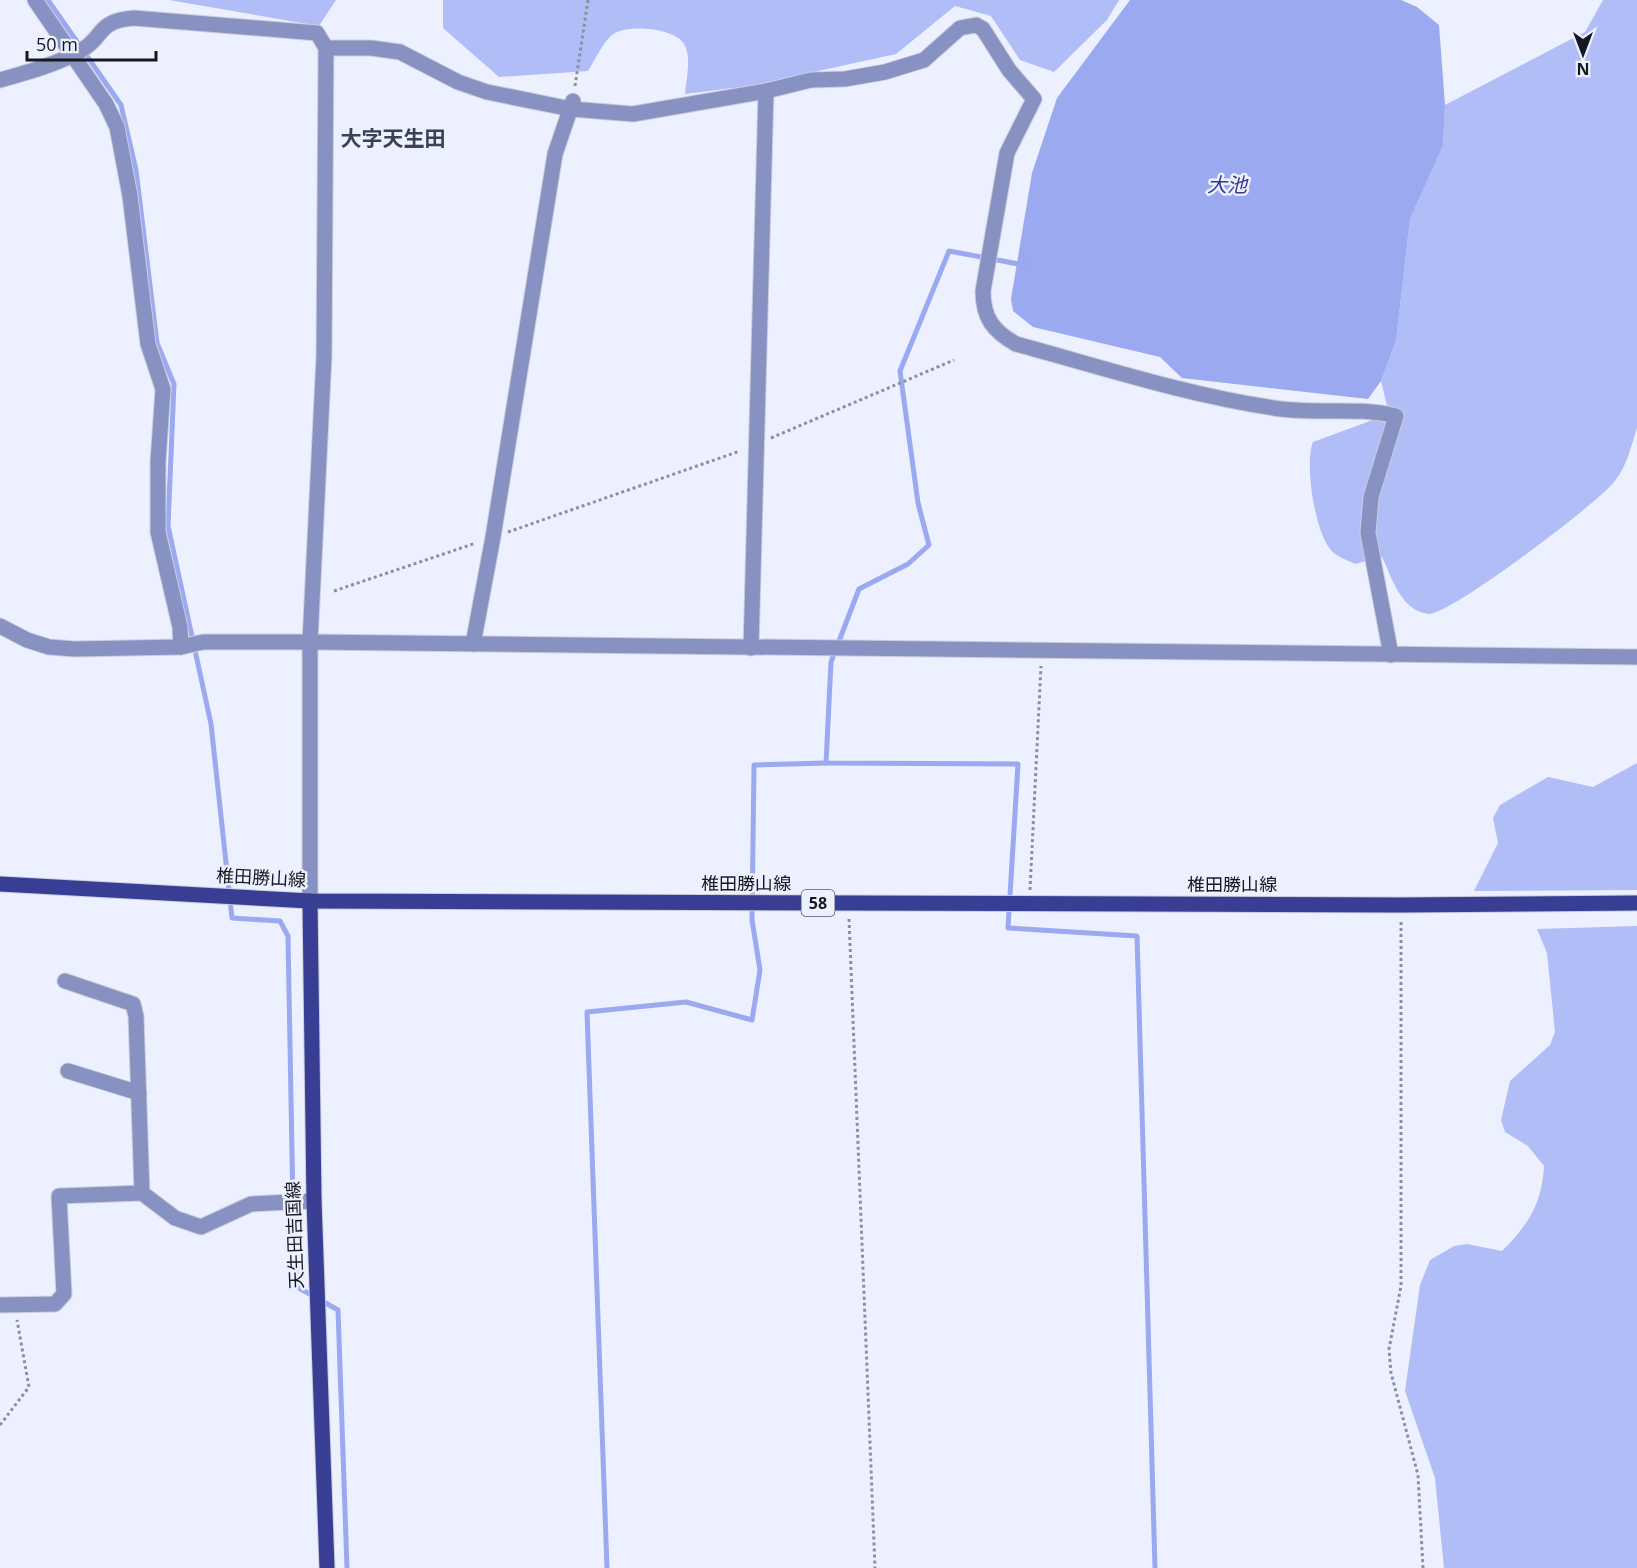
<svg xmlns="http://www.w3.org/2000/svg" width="1637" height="1568" font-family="'Open Sans','Noto Sans JP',sans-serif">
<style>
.forest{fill:#b0bdf7}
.water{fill:#9aa9f0}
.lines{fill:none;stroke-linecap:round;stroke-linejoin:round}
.stream{stroke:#9aa9f0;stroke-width:5}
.minor-casing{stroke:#cbcddb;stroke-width:17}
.major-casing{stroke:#cbcddb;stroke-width:17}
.path{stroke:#8d909c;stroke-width:3;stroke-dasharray:3 3;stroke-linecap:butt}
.minor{stroke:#8792c3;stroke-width:15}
.major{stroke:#373e94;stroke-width:15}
.labels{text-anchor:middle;stroke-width:5;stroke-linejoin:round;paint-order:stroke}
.shield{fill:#edf0ff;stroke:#565963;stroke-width:1.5}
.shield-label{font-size:16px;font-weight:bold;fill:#161820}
.street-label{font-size:18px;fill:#161820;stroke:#edf0ff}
.water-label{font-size:20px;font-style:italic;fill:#32398b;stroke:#edf0ff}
.quarter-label{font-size:21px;font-weight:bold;fill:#3c4153;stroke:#edf0ff}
</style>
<rect width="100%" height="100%" fill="#edf0ff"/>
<!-- forest -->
<g class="forest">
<polygon points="169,0 336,0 319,26"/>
<path d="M443,0H1119L1107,20L1054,72L1020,60L991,16L955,6L896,54L749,86L685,94C686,80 692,57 684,44C675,28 624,23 611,36C602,44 595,60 588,71L499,77L443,28Z"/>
<path d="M1603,0H1637V428C1631,446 1627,467 1614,482C1598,503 1450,615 1429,614C1401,611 1392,578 1382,557L1355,564C1349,561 1340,558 1334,553C1315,538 1304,463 1313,442L1389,414L1381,381L1396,341L1410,219L1443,146L1445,105L1585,32Z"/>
<polygon points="1637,763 1637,890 1474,891 1498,843 1493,818 1500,805 1548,777 1593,787"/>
<path d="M1637,926V1568H1444L1435,1478L1405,1391L1420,1285L1430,1260L1454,1246L1467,1244L1502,1251C1528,1225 1542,1204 1544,1166L1528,1146L1505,1132L1501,1120L1510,1081L1550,1045L1555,1032L1547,953L1537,929Z"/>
</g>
<!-- water -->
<polygon class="water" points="1130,0 1401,0 1417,7 1439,25 1445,105 1443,146 1410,219 1396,341 1381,381 1368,399 1182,378 1160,357 1033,327 1013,311 1011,299 1032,173 1057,98"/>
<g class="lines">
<!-- stream -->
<g class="stream">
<polyline points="48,0 121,105 136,170 157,343 174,384 168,526 211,724 232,918 280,921 288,936 294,1262 299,1288 338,1310 347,1568"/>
<polyline points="1024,265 949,251 900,371 918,503 929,545 908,564 859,589 831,662 826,763 1018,764 1008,928 1137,936 1155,1568"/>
<polyline points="607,1568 587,1012 686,1002 752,1020 760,970 752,920 754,765 826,763"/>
</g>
<!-- minor casing -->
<g class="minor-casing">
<g id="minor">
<polyline points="35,0 106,104 117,127 130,196 148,344 163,389 158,462 158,532 180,627 181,647"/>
<path d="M326,48H371L400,52L458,82L487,92L571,109L633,114L766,91L811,80L845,79L885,72L924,60L960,28L976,25L983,29L1009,70L1034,99L1007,153L983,291C983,318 993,331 1016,344C1101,367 1186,395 1274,408C1315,415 1356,406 1396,416L1371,497L1368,533L1391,655"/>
<path d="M0,80C25,73 58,64 80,51C105,38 95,21 134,18L317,33L326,48L324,356L310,642V901"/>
<polyline points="0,626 27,640 49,647 75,649 181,647 203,642 310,642 1637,657"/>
<polyline points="473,644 493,537 555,154 573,101"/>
<polyline points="751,648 766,91"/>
<polyline points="65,981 133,1004 136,1016 142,1193"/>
<polyline points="68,1071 139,1093"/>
<polyline points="0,1305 55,1304 64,1294 59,1196 142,1193 175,1218 201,1227 251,1204 314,1201"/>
</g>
</g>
<!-- major casing -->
<g class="major-casing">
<g id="major">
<polyline points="0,884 310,901 1401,905 1637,903"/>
<polyline points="310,901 314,1201 327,1568"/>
</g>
</g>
<!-- path -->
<g class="path">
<polyline points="575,86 588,0"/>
<polyline points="771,438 954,360"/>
<polyline points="508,532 740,451"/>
<polyline points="334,591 476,543"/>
<polyline points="1030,890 1041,666"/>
<polyline points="849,919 875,1568"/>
<polyline points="1401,922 1401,1286 1389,1349 1391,1373 1418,1475 1423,1568"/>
<polyline points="0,1425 29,1387 17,1320"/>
</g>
<!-- minor -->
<use href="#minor" class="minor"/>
<!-- major -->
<use href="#major" class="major"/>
</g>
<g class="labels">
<!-- shield labels -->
<rect class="shield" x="801.5" y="890" width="33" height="26" rx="4.5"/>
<g class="shield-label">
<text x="818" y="909">58</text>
</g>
<!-- street labels -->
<g class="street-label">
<text transform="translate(261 878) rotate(3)" y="6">椎田勝山線</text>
<text x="746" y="890">椎田勝山線</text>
<text x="1232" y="891">椎田勝山線</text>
<text transform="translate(295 1235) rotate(-92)" y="6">天生田吉国線</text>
</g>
<!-- water labels -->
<g class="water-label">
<text x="1227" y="192">大池</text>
</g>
<!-- quarter labels -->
<g class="quarter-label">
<text x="393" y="146">大字天生田</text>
</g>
</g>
<!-- north arrow -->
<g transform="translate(1583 54) rotate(180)" stroke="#edf0ff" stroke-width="4.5" paint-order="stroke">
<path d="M0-4.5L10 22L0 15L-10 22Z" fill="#161820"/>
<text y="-9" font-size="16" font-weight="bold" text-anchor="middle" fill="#161820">N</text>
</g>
<!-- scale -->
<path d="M27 51v9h129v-9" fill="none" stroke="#161820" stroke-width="3"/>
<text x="36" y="51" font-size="18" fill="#161820" stroke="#edf0ff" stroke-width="4.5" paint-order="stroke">50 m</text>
</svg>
